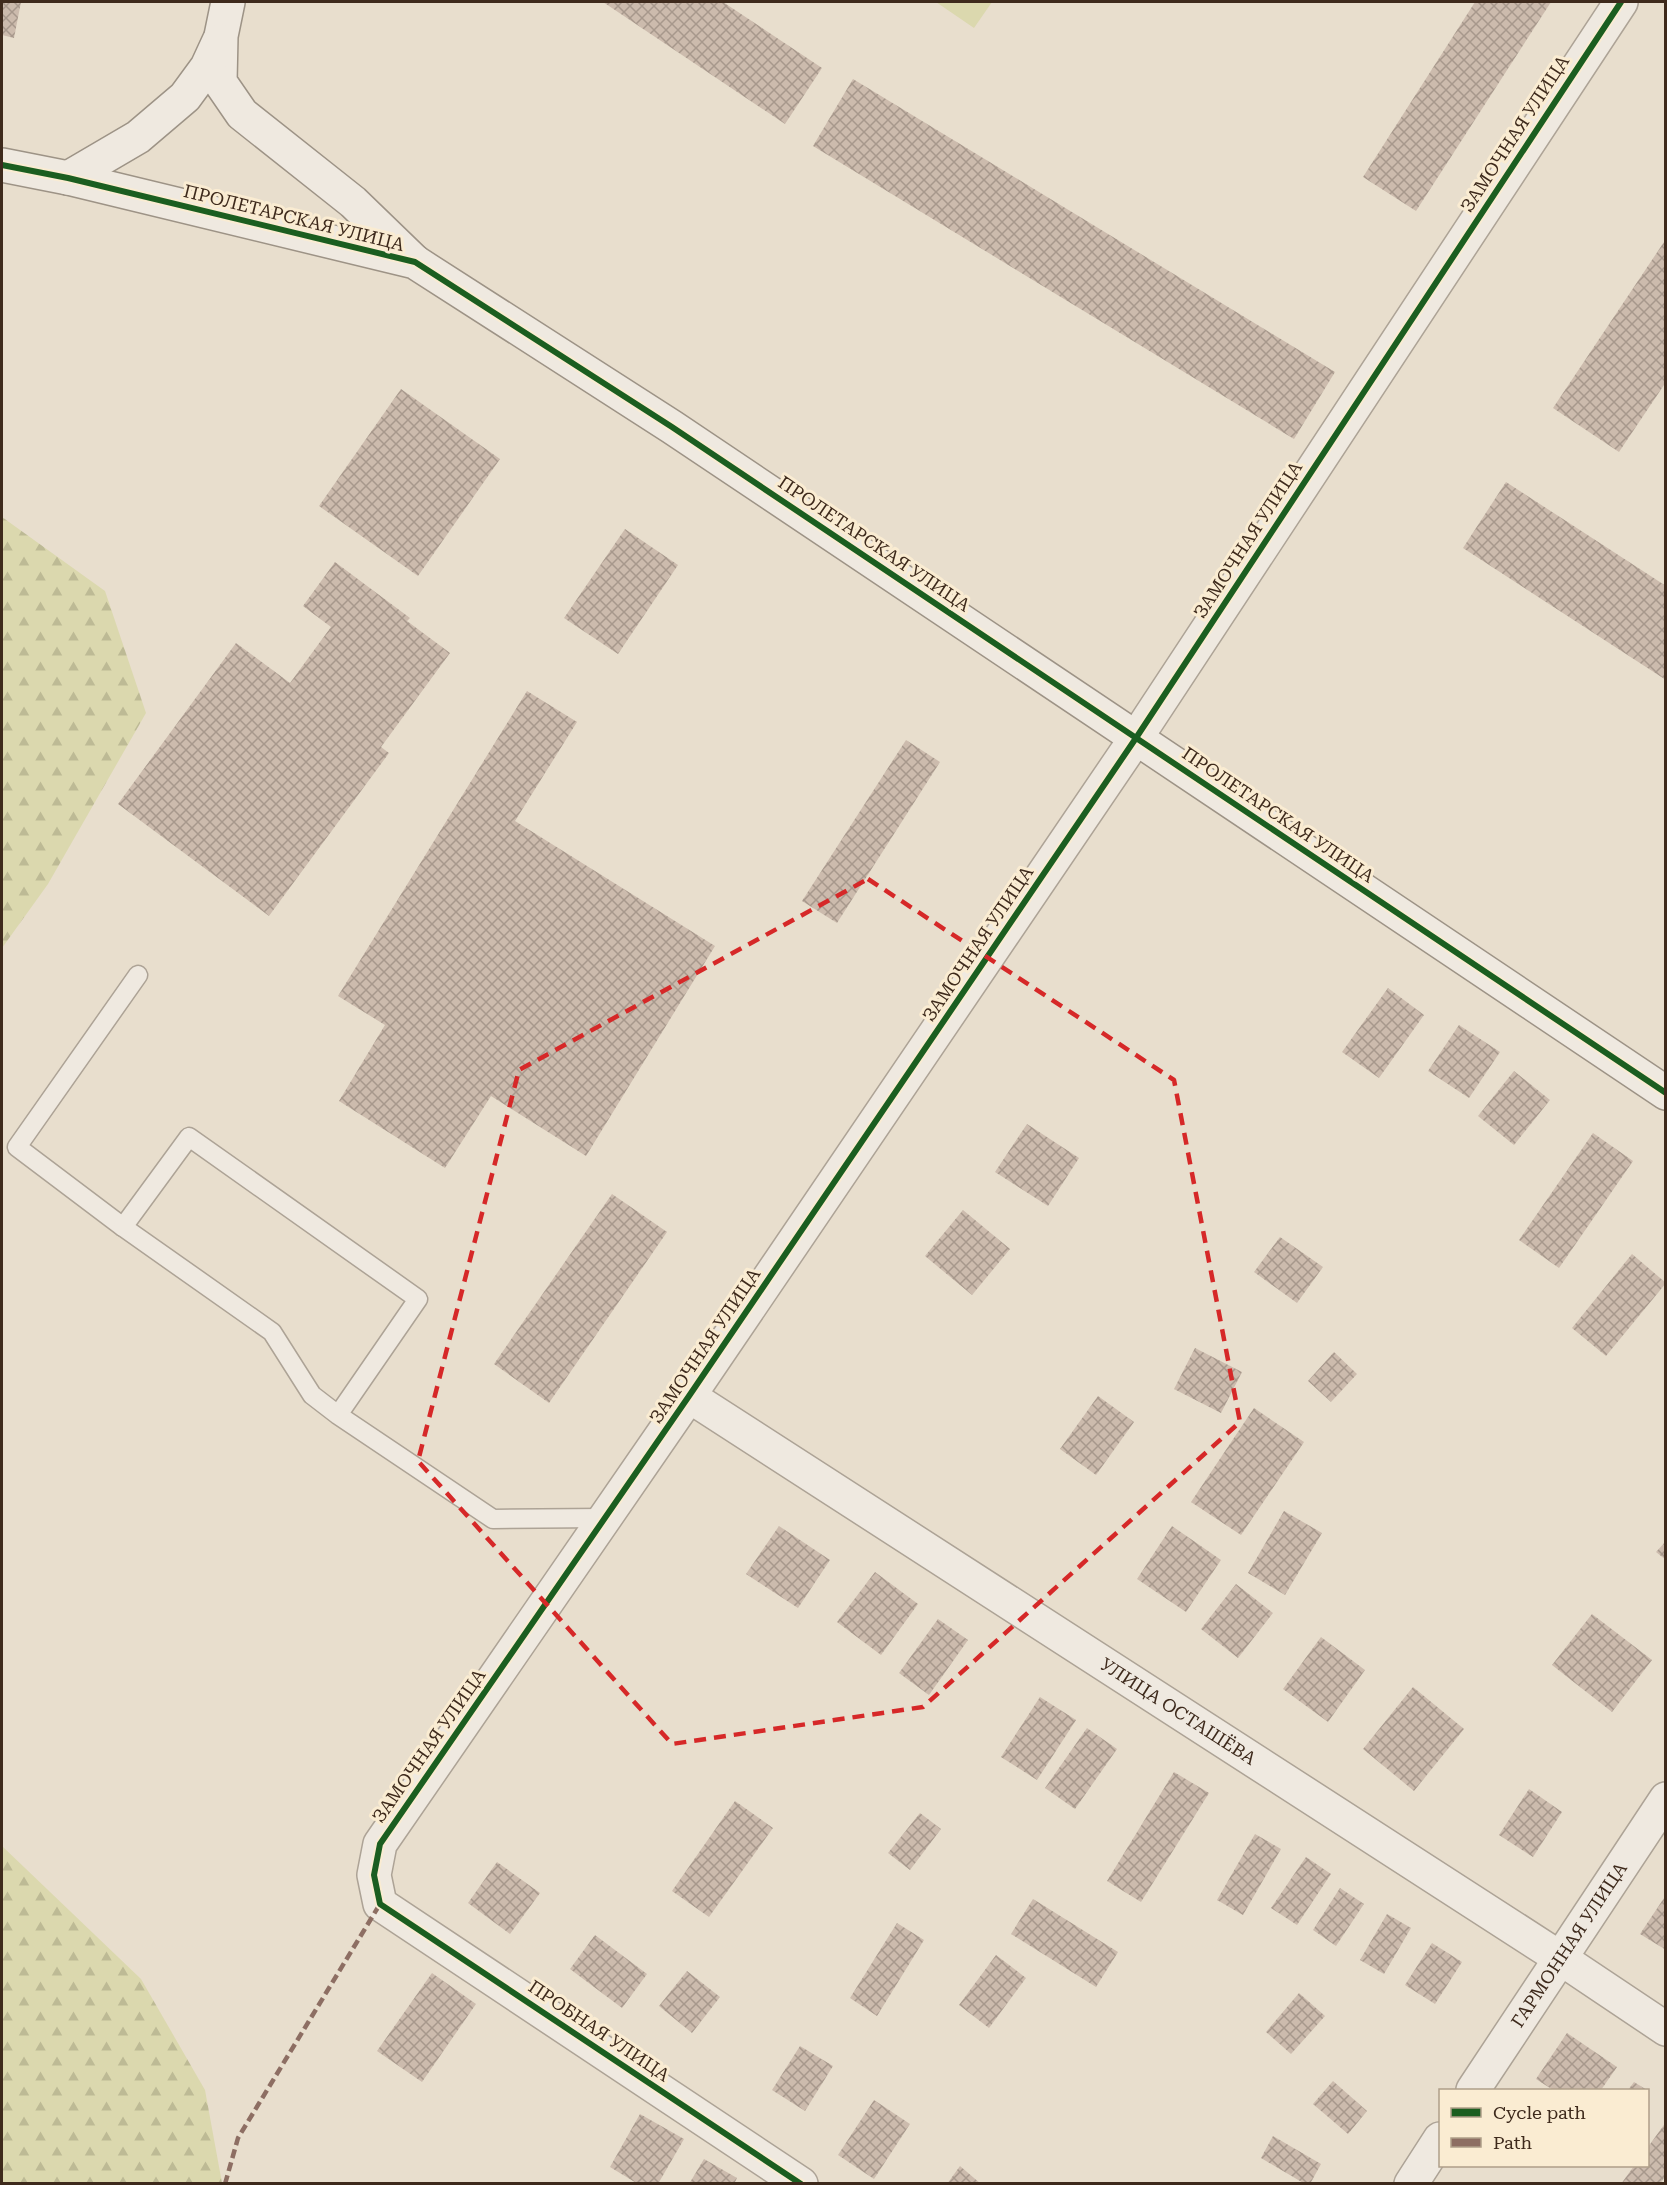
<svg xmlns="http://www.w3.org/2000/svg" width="1667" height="2185" font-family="'Roboto Serif',serif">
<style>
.green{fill:#dbd8ae}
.forest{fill:url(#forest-firs)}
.building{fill:url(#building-cross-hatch)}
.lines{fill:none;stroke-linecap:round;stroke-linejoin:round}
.lane-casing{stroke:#ada396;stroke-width:21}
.street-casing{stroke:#ada396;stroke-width:36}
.secondary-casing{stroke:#9d9386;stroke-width:36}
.lane{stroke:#efe9e0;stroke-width:18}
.street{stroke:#efe9e0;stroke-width:33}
.secondary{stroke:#efe9e0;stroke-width:33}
.quiet{stroke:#8d6e63;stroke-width:4.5;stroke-dasharray:9 4.5;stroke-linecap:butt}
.cycleway-casing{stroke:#faecd2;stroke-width:10}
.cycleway{stroke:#1b5e20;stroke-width:6}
.marked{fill:none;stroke:#d62828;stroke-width:4.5;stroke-dasharray:12 8;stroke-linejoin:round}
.labels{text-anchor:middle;stroke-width:6;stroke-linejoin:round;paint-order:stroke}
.street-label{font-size:18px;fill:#3e2a1c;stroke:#faecd2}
</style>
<defs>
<pattern id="forest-firs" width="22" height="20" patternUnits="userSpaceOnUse" patternTransform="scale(1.5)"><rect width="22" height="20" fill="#dbd8ae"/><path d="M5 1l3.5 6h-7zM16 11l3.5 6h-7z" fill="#bdba95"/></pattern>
<pattern id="building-cross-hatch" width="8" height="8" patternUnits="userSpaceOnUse" patternTransform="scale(1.5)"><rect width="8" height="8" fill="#ccbbad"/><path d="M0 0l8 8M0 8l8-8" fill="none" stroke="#a7988c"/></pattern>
</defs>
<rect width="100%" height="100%" fill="#e8decd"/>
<!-- green -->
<polygon class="green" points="936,2 992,2 974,28"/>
<!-- forest -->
<g class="forest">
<polygon points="2,517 105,591 146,713 48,884 2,948"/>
<polygon points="2,1846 141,1979 205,2090 222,2183 2,2183"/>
</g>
<!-- building -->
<g class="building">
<polygon points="2,2 21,2 14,38 2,35"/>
<polygon points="603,2 723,2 822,68 785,124"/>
<polygon points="1475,2 1551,2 1416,211 1363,177"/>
<polygon points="853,79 1335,372 1294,439 813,146"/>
<polygon points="1666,239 1666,382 1619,452 1553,408"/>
<polygon points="401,389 500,459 418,576 319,506"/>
<polygon points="1506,482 1666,586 1666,680 1463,548"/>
<polygon points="625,529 678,565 618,654 564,618"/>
<polygon points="335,562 410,618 407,621 450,653 381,747 389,753 269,916 118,804 236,643 290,683 331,627 303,606"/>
<polygon points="527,691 577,722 515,821 715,946 586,1156 491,1096 445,1168 339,1101 385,1025 338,996"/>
<polygon points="906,740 940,762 837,923 802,901"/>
<polygon points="1388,988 1424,1015 1379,1078 1342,1052"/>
<polygon points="1459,1025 1500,1052 1469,1098 1428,1071"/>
<polygon points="1514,1071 1550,1100 1514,1145 1478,1116"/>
<polygon points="1027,1124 1079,1158 1048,1206 995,1172"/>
<polygon points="1593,1133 1633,1161 1559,1268 1519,1240"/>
<polygon points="612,1194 667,1232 549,1403 494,1364"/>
<polygon points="963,1210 1010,1249 972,1295 925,1256"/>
<polygon points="1280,1237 1323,1267 1297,1303 1254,1272"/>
<polygon points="1632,1254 1666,1283 1606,1356 1572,1328"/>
<polygon points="1195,1348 1242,1372 1221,1413 1174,1389"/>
<polygon points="1334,1352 1357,1374 1331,1402 1308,1381"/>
<polygon points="1098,1396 1134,1422 1096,1475 1060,1449"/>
<polygon points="1254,1408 1304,1442 1241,1535 1191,1502"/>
<polygon points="1284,1511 1322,1533 1285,1595 1248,1573"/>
<polygon points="779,1526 830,1560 798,1608 746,1574"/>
<polygon points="1172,1526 1221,1560 1186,1612 1137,1579"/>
<polygon points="1666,1541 1666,1560 1656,1552"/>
<polygon points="875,1572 918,1604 881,1655 837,1622"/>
<polygon points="1236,1584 1273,1613 1238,1658 1201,1629"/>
<polygon points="1592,1614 1652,1660 1612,1712 1552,1665"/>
<polygon points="938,1619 968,1640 929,1695 899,1673"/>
<polygon points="1321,1637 1365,1670 1328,1722 1283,1689"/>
<polygon points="1413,1687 1464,1729 1414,1791 1363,1749"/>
<polygon points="1040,1697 1076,1720 1037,1780 1001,1757"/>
<polygon points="1087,1728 1117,1749 1075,1809 1045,1788"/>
<polygon points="1174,1772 1209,1793 1141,1902 1107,1881"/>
<polygon points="1529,1789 1562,1812 1533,1857 1499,1835"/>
<polygon points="735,1801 773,1828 709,1917 672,1891"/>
<polygon points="920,1813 941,1829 910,1870 888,1853"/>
<polygon points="1255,1834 1281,1849 1243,1915 1217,1900"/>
<polygon points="1306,1857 1331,1874 1297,1925 1271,1908"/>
<polygon points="497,1862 540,1893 510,1934 468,1903"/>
<polygon points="1340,1888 1364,1904 1336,1946 1313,1930"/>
<polygon points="1666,1895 1666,1950 1640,1934"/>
<polygon points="1033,1899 1118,1952 1096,1987 1011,1934"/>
<polygon points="1387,1914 1411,1928 1384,1974 1360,1960"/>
<polygon points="897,1923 924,1940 877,2016 850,1998"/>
<polygon points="595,1935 647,1974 622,2008 570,1969"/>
<polygon points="1432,1943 1462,1962 1435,2004 1405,1985"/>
<polygon points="996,1955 1026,1978 989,2028 959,2005"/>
<polygon points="687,1971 720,1997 692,2033 659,2006"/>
<polygon points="432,1973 476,2004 422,2082 377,2051"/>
<polygon points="1299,1993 1325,2016 1291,2054 1266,2032"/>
<polygon points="1567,2033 1617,2067 1601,2090 1553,2090 1536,2079"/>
<polygon points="800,2046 833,2066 805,2111 772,2090"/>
<polygon points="1333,2081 1367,2111 1348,2134 1313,2104"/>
<polygon points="1634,2082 1647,2090 1628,2090"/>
<polygon points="874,2100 910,2124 874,2179 838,2155"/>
<polygon points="640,2114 684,2139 658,2184 638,2184 610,2167"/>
<polygon points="1666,2122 1666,2175 1660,2184 1621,2184 1634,2166 1648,2166 1648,2147"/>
<polygon points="1273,2136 1321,2164 1310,2184 1305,2184 1261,2158"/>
<polygon points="704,2159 737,2178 734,2184 689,2184"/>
<polygon points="960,2166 981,2184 947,2184"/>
</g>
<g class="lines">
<!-- lane casing -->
<g class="lane-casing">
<g id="lane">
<polyline points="123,1227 17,1147 138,975"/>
<polyline points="338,1415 418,1299 189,1137 123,1227 272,1332 312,1395 338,1415 493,1519 605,1518"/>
</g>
</g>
<!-- street casing -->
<g class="street-casing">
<g id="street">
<path id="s1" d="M689,1396L1560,1958L1666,2029"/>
<path id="s2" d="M1473,2090L1666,1799"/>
<polyline points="801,2184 380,1904 374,1875 380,1844 689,1396 1136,738 1621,2"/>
<polyline points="1411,2184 1440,2139"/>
</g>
</g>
<!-- secondary casing -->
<g class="secondary-casing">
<g id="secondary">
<polyline points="228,2 221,36 220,82 242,114 353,202 414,261"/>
<polyline points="2,165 68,178 415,262 672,427 1666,1093"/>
<polyline points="68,178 138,137 185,97 207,67 219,41"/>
</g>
</g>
<!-- lane -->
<use href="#lane" class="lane"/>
<!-- street -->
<use href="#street" class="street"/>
<!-- secondary -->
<use href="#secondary" class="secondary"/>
<!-- quiet -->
<polyline class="quiet" points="225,2184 238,2138 380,1904"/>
<!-- cycleway casing -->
<g class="cycleway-casing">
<g id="cycleway">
<polyline points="2,165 68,178 415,262 672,427 1666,1093"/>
<polyline points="801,2184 380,1904 374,1875 380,1844 689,1396 1136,738 1621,2"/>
</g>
</g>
<!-- cycleway -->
<use href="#cycleway" class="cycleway"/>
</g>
<!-- marked area -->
<path class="marked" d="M868,879L1174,1080L1240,1422L923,1707L672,1744L418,1461L519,1070Z"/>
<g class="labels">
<!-- street labels -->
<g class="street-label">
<text transform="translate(1515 134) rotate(-57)" y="6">ЗАМОЧНАЯ УЛИЦА</text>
<text transform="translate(294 218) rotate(14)" y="6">ПРОЛЕТАРСКАЯ УЛИЦА</text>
<text transform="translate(1248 540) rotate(-57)" y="6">ЗАМОЧНАЯ УЛИЦА</text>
<text transform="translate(874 544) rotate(34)" y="6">ПРОЛЕТАРСКАЯ УЛИЦА</text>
<text transform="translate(1278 815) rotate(34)" y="6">ПРОЛЕТАРСКАЯ УЛИЦА</text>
<text transform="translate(978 944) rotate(-56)" y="6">ЗАМОЧНАЯ УЛИЦА</text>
<text transform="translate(705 1346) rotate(-56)" y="6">ЗАМОЧНАЯ УЛИЦА</text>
<text dy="6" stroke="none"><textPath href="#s1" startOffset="582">УЛИЦА ОСТАШЁВА</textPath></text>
<text transform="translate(429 1746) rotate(-55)" y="6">ЗАМОЧНАЯ УЛИЦА</text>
<text dy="6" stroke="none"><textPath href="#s2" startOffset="174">ГАРМОННАЯ УЛИЦА</textPath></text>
<text transform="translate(599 2031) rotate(34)" y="6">ПРОБНАЯ УЛИЦА</text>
</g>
</g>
<!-- border -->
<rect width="1667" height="2185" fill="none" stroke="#3e2a1c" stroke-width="6"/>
<!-- legend -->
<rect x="1439" y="2089" width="210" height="78" fill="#faecd2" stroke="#af9e89" stroke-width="1.5"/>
<rect x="1451" y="2108" width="30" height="9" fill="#1b5e20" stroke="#af9e89" stroke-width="1.5"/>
<text x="1493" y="2119" font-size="18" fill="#3e2a1c">Cycle path</text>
<rect x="1451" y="2138" width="30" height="9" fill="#8d6e63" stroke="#af9e89" stroke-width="1.5"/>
<text x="1493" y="2149" font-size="18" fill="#3e2a1c">Path</text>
</svg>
